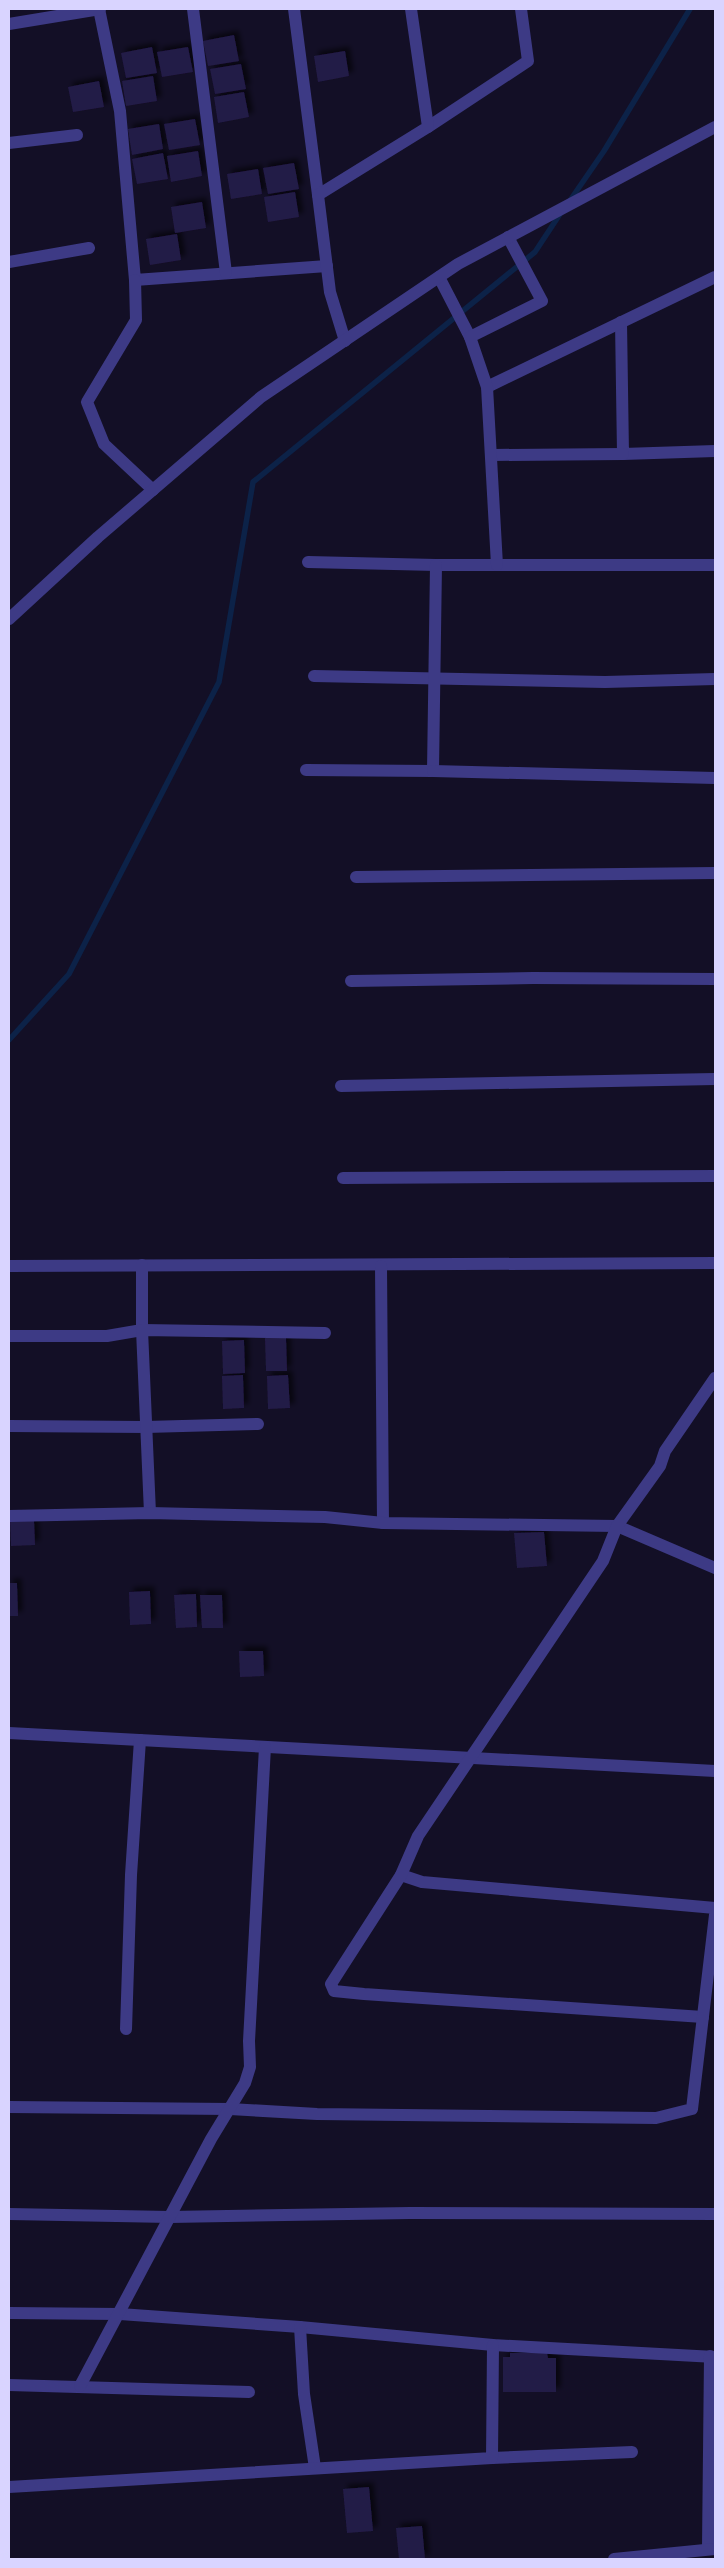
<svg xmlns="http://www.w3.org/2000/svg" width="724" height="2568" font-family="Manrope,sans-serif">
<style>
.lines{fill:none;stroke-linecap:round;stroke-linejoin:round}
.stream{stroke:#0c2248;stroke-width:5.5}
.building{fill:#241b47;filter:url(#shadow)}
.minor{stroke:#3d3a85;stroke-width:12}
</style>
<defs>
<filter id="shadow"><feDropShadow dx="4.5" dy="-4.5" stdDeviation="2.5" flood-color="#0009"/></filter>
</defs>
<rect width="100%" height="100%" fill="#130f26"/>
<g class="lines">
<!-- stream -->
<g class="stream">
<polyline points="569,202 604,151 690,9"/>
<polyline points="9,1040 69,974 219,682 253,482 535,252 562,211"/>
</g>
</g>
<!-- building -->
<g class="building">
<polygon points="234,35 239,61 208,66 203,41"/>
<polygon points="152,47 157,73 126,78 121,53"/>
<polygon points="188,47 193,72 162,77 157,52"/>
<polygon points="345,51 349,76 318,82 314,56"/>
<polygon points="241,64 246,89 215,94 210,69"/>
<polygon points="153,76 157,101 126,106 122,81"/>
<polygon points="99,81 104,107 73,112 68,87"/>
<polygon points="244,92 249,117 218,123 214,97"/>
<polygon points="195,119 200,145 169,150 164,124"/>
<polygon points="159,124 163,149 132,155 128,129"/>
<polygon points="198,151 202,176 171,182 167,156"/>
<polygon points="163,153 168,179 137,184 132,159"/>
<polygon points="294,163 299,189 268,194 263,168"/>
<polygon points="258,169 262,194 231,199 227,174"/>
<polygon points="295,192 299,217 268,222 264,197"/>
<polygon points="202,202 206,228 175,233 171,207"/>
<polygon points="177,234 181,260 150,265 146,239"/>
<polygon points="286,1337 287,1371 266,1371 265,1338"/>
<polygon points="244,1340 245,1373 223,1374 222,1341"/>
<polygon points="243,1375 244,1408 223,1409 222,1376"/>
<polygon points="288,1375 290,1408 268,1409 267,1376"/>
<polygon points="10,1520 34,1520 35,1545 11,1546"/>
<polygon points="544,1532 547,1566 517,1568 514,1533"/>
<polygon points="9,1583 17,1583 18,1616 9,1616"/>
<polygon points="150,1591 151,1624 130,1625 129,1592"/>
<polygon points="196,1594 197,1627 176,1628 174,1595"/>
<polygon points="200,1595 222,1595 223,1628 202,1628"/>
<polygon points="239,1651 263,1651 264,1676 240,1677"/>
<polygon points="510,2353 547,2353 548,2358 556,2358 556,2392 503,2392 503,2357 510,2357"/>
<polygon points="369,2487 373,2531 347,2533 343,2489"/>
<polygon points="422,2526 425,2559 399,2559 396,2528"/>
</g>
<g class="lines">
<!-- minor -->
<g class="minor">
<polyline points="99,9 120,111 135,280 327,266"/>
<polyline points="193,9 226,273"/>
<polyline points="294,9 318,195"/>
<polyline points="9,24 100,9"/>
<polyline points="428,127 528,61 521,9"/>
<polyline points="9,143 77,135"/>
<polyline points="9,262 89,248"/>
<polyline points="439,277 470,337"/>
<polyline points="135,280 136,320 87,402 104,444 153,490"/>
<polyline points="621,322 623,454 715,451"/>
<polyline points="345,341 330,292 318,195 428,127 411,9"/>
<polyline points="487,387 715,277"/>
<polyline points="493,455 623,454"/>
<polyline points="308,562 436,565 715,565"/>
<polyline points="497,565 487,387 470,337 542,301 508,237"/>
<polyline points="9,619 98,537 261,397 458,264 715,127"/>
<polyline points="314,676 605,682 715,679"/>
<polyline points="306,770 433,771 436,565"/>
<polyline points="433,771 715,778"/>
<polyline points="356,877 715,873"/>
<polyline points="351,981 533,978 715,979"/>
<polyline points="341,1086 715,1079"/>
<polyline points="343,1178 715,1176"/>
<polyline points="9,1266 715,1263"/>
<polyline points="381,1266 383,1523"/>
<polyline points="9,1336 107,1336 142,1330 142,1265"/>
<polyline points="9,1426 146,1427 258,1424"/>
<polyline points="150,1513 142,1330 325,1333"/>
<polyline points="9,1516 150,1513 325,1517 383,1523 617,1526 715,1568"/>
<polyline points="9,1733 715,1771"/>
<polyline points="401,1875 422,1882 715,1908"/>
<polyline points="703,2017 364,1994 334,1991 331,1984 401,1875 418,1836 603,1561 617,1526 660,1466 665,1451 715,1378"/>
<polyline points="126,2029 131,1875 140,1740"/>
<polyline points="9,2107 230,2109 317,2114 656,2118 692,2109 715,1915"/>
<polyline points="9,2214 170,2217 410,2213 715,2214"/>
<polyline points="9,2313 120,2314 300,2327 493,2345 715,2357"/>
<polyline points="300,2327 304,2394 315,2468"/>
<polyline points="9,2385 249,2392"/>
<polyline points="80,2386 211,2139 245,2083 250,2067 249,2041 265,1747"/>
<polyline points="492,2458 632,2452"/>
<polyline points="9,2487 492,2458 493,2345"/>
<polyline points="708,2548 710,2356"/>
<polyline points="614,2559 715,2549"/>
</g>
</g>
<!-- border -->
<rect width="724" height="2568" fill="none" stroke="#d9d4ff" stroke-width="20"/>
</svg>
